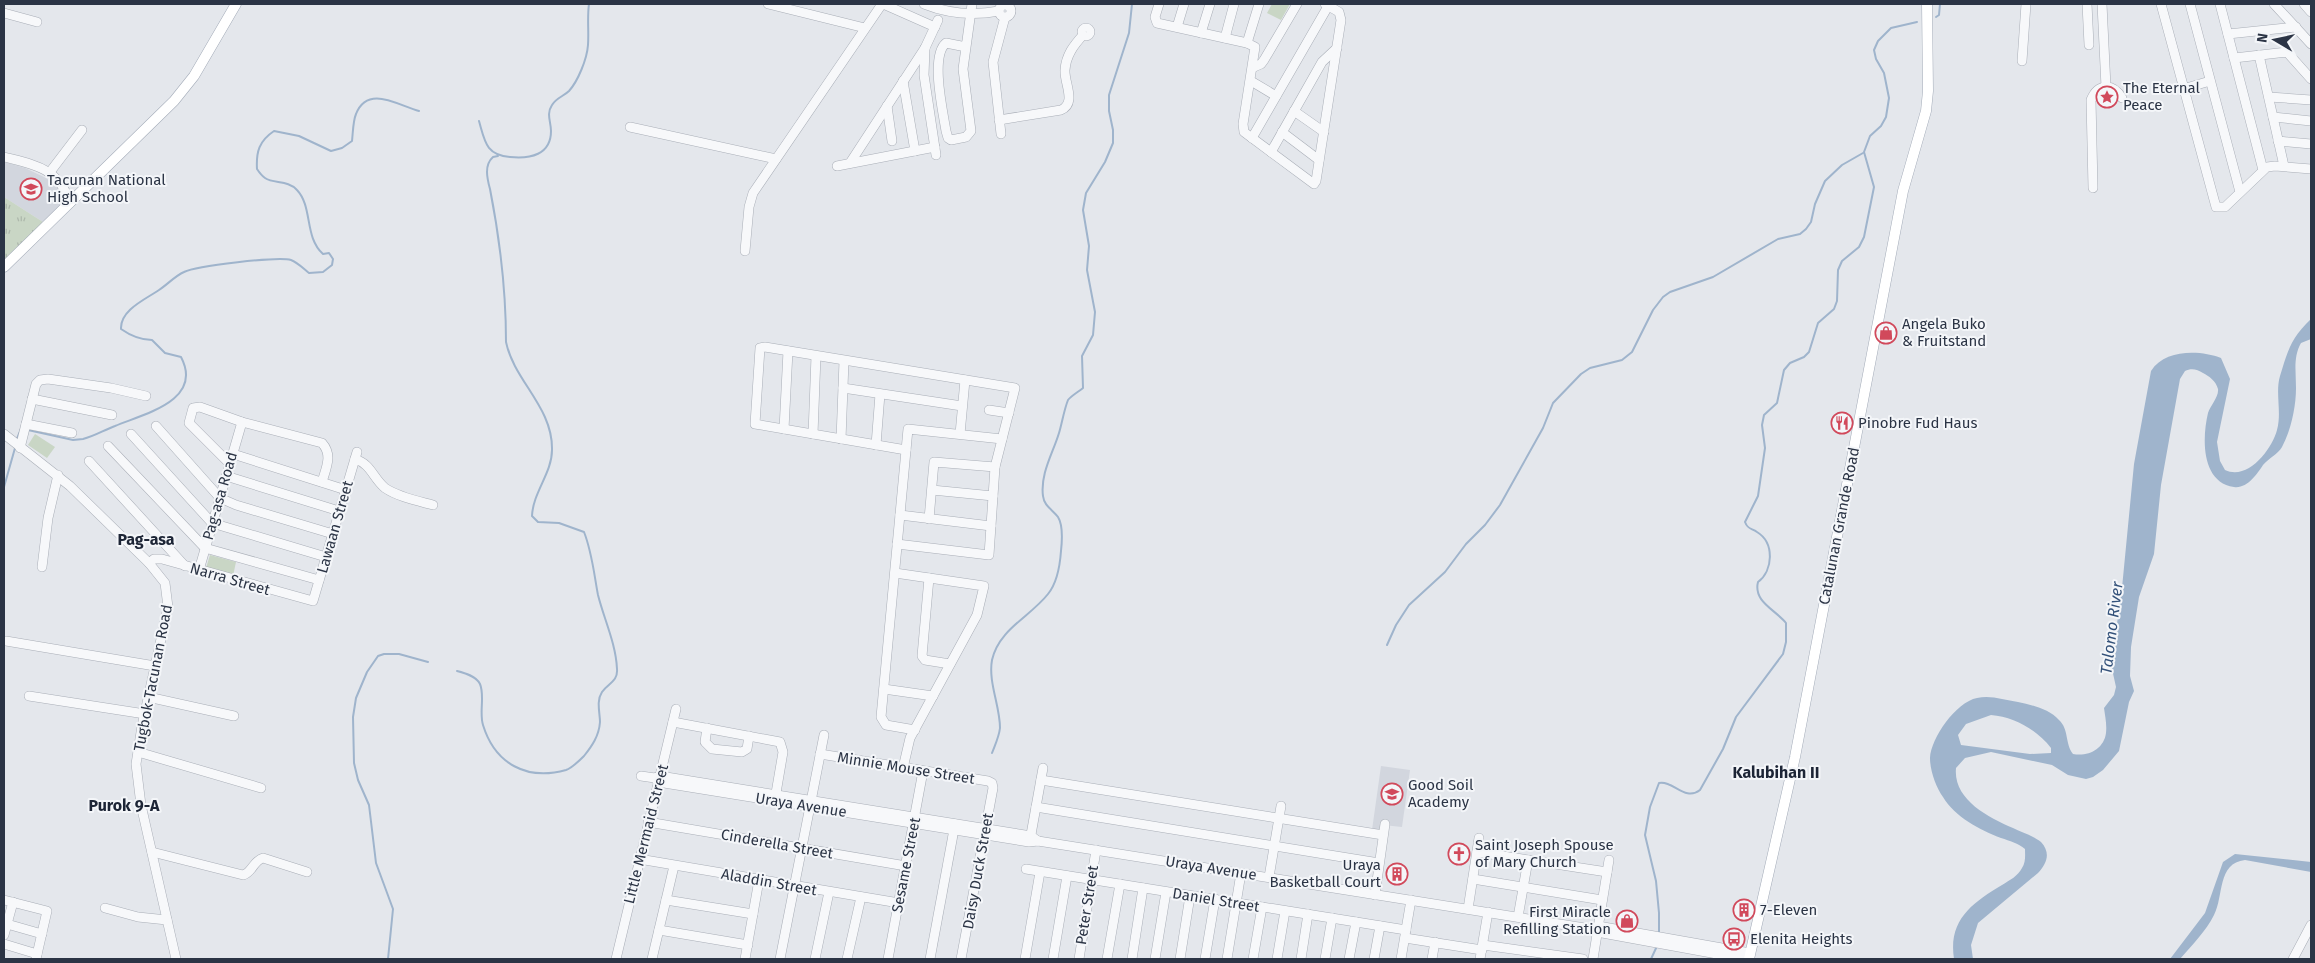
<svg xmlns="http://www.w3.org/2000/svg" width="2315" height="963" font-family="'Fira Sans',sans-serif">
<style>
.built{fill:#d2d6de}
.grass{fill:url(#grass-tufts)}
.park{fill:#c9d6c5}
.water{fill:#9fb4cc;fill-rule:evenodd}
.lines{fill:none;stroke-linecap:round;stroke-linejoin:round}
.stream{stroke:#9fb4cc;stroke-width:2}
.minor-casing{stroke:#a9aeb7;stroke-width:10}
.major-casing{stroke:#a3abb8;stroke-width:11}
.minor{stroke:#f7f8fa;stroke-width:9}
.major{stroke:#fff;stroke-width:10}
.labels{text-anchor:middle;stroke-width:4;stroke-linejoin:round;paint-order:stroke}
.poi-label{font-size:15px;fill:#2b3445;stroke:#f4f6f9;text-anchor:start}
.street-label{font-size:15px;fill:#2b3445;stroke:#f4f6f9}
.neighbourhood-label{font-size:16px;font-weight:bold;fill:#1d2536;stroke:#f4f6f9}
.water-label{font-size:16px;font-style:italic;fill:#34527a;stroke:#f4f6f9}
</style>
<defs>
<pattern id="grass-tufts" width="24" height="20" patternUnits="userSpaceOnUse" patternTransform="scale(1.25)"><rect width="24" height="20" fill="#c9d6c5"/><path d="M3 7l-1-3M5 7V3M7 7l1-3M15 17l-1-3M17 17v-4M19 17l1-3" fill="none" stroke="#adb8ab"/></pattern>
</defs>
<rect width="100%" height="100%" fill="#e4e7ec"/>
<!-- built -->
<g class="built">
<polygon points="4,162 25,168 46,178 55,185 60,193 63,203 43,222 4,197"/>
<polygon points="1381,766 1410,770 1402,827 1383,825 1381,832 1372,830"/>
</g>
<!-- grass -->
<polygon class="grass" points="4,197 43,222 4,261"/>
<!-- park -->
<g class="park">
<polygon points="1272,4 1290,4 1281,20 1267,13"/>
<polygon points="35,434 55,447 47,458 28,445"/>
<polygon points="210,555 236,562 233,576 206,568"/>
</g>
<!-- water -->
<g class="water">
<path d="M2311,319V339L2301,343C2293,357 2296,372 2296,388C2296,407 2291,430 2282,447C2278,454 2269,458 2263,465C2257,474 2247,489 2234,487C2201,482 2202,438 2208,413C2210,406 2219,397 2218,389C2216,381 2209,376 2203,373C2197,369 2191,368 2185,371L2180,379L2161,485L2154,554L2139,597L2131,647L2130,676L2134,691L2129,702L2119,751L2103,770L2093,777L2086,779L2068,775L2052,765L1991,752L1965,758L1956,768C1953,799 1987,817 2013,828C2021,832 2034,836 2041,842C2051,853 2047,863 2038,873L1978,923L1971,945L1973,959H1954C1948,920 1972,903 2002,885C2010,880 2018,876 2022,868C2026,862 2025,855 2025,849C2018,843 2010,841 2001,838C1980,830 1955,817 1943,797C1936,787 1930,771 1930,758C1931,738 1956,702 1977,698C1991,695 2004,700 2018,702C2032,705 2049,709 2059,720C2069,729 2065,744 2073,754C2088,757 2104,749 2106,733C2107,724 2105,716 2104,708L2114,695L2116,687L2112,669L2113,652L2122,588L2134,464L2151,371C2165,349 2200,350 2221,358L2230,379L2217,442L2220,461L2225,470C2248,481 2272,449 2277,430C2282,412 2275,393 2280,376C2288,350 2291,338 2311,319ZM1991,715C2014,717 2036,729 2051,748V753L2030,754L1961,745L1958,735L1966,724Z"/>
<path d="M2235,854L2311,862V872L2245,860C2217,863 2224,896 2214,915C2206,931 2192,945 2180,959H2170L2205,913L2223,862Z"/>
</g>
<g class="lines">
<!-- stream -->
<g class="stream">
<polyline points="1936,17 1939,15 1940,4"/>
<path d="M479,121C485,142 486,155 510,157C530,159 551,155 551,131C551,122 546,114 552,105C556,98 564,96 569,91C578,81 587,59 588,45C589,31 587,18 589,4"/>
<path d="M28,430L73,440L83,439C95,436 104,430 115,426C143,414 204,401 181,357L165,353L152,340C140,340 131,336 121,329C120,310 146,299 159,290C168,284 175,276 184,272C196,266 279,256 291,260C297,262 304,269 309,273L323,272L332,265L333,259L329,253L323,254C304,237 313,207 297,190C288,180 274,184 265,178C262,176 259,172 257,169C256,152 259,141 274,131L299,136L331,151L342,148L352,141C353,132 353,121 356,114C368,84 399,106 419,111"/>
<polyline points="16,441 21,429"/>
<polyline points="4,487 15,448"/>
<polyline points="1387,645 1396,625 1409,605 1445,572 1466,544 1485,525 1500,505 1543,428 1553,403 1581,374 1590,368 1622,360 1632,352 1653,310 1663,297 1670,292 1713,277 1778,239 1800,234 1806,229 1811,222 1815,204 1825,181 1842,165 1863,153"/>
<path d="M457,671C465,673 476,676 480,684C485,696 479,712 483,725C495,764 527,781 566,770C572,768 579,761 584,756C592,746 599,736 600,722C600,713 596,701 602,692C608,683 618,682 617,669C616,644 604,619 598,595C594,574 592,552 584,532L559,523L538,522L532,516C533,492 552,473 552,450C553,407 514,381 506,342C506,290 500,240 490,189C487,178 484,165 493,157L498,156"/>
<path d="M992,753C995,745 999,737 1000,728C1000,706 988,682 992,660C999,629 1030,617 1048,594C1057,583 1060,565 1061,551C1062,542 1063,525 1058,517C1053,510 1044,506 1043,496C1040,474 1053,453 1059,433C1062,423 1064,410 1068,400C1071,396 1078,392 1083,388L1082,356L1093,335L1095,312L1087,270L1089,246L1083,210L1086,193L1105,162L1113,143V130L1109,111V95L1129,33L1132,4"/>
<path d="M1659,934V913L1656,881L1645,835L1650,807L1659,783C1673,780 1685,802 1700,790L1723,749L1736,717L1783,654L1786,642V623C1776,610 1753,602 1758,582C1773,571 1775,543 1757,532C1752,528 1748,530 1745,522L1758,496L1765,448L1762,425L1764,415L1777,403L1784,370L1790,363L1804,357L1809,352L1818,323L1834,309L1837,301L1838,270L1842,261L1859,247L1864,237L1874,187L1864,152L1870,136L1881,126L1886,117L1889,98L1884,73L1876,59L1874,50L1878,41L1891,28L1917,22"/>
<polyline points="388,959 393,909 376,863 369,805 358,780 354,763 353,717 356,698 367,672 378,656 384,654 399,654 428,662"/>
<polyline points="1651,959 1657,946"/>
</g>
<!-- minor casing -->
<g class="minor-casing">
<g id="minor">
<polyline points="768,4 865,28"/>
<polyline points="883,4 935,27"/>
<path d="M924,4C949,14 972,16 999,11"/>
<polyline points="1159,4 1155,17 1157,23 1247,43 1255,47 1243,124 1244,132 1314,184 1316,181 1341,20 1339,12 1325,4"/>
<polyline points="2087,4 2089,45"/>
<polyline points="2102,4 2106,87"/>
<polyline points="2161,4 2216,207 2225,207 2267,167 2275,166 2311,169"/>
<polyline points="2190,4 2240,192"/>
<polyline points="2220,4 2263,170"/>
<polyline points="2274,4 2311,44"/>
<polyline points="2304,4 2311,12"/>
<circle cx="1005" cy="11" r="6"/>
<polyline points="4,13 37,22"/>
<polyline points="1177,27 1184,4"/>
<circle cx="1086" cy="32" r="4"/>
<polyline points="1201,33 1210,4"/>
<polyline points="2228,34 2296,27"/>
<polyline points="1225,38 1234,4"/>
<polyline points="1247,43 1259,4"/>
<path d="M966,47L946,43C930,56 943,112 946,131L948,138L951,140L966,137L971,131L963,69L972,4"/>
<polyline points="925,48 924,75 936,155"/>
<polyline points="2259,55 2284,166"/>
<polyline points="2234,58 2287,52 2311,79"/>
<polyline points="2022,61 2026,4"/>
<polyline points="1254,67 1261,64 1264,60 1297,4"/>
<polyline points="903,81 915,151"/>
<polyline points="1251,81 1276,96"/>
<polyline points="2183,89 2210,81"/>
<polyline points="2269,97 2311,100"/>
<polyline points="887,106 892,141"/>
<polyline points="1294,111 1324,132"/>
<polyline points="2273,117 2311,121"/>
<path d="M999,120L1061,110C1077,103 1064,83 1065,70C1066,55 1074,45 1083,35"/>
<polyline points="630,127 776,159"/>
<polyline points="1282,132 1319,160"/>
<polyline points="1001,134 993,62 1005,17"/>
<polyline points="1252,138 1327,8 1332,4"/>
<polyline points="2278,141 2311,144"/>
<polyline points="1271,152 1322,62 1337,48"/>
<path d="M4,157C35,165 59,168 70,203"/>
<polyline points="850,163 925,48 938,20"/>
<polyline points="837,166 935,147"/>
<polyline points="50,172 82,130"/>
<path d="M2093,188L2091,100C2098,83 2113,83 2122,98"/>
<polyline points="745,251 749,207 753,193 882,4"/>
<polyline points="843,388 962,406"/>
<polyline points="32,399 112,415"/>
<polyline points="989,410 1009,413"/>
<polyline points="26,424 72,433"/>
<polyline points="156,426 220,498 236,505 333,534"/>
<polyline points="784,429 788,351"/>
<polyline points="4,434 70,486 149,563 165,583 168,607 142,726 136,764 141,805 176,959"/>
<polyline points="131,434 212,523 326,557"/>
<polyline points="813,434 816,356"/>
<polyline points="960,434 965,380"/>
<polyline points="841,439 844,361"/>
<polyline points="876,445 880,394"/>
<polyline points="108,446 205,548 319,580"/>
<polyline points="20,448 36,384 40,380 48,379 111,388 146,396"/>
<polyline points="233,454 346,490"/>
<path d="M355,459C371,464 373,478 385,488C398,497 418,501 433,505"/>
<polyline points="89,461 185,566"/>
<path d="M230,464L189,423L193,408L200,407L242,422L322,443C333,455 326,468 322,482"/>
<polyline points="226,476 339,511"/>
<polyline points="932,490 993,496"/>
<polyline points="900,515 991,526"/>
<polyline points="929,519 934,462 995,467"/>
<polyline points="897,544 989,555 995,467 1015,388 765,347 760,348 755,424 906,450"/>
<polyline points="149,563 154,559 162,559 313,601 357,452"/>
<polyline points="42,567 48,518 58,475"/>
<polyline points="199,570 242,422"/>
<polyline points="895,573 984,586 977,615 910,738 903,768"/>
<polyline points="929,578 922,656 925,660 950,664"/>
<polyline points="6,641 155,666"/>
<polyline points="884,689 933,696"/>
<polyline points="29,696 145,714"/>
<polyline points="148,697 234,716"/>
<polyline points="673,722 780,742 783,752 775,799"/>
<polyline points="707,728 705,742 712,749 742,752 747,749 749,736"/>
<polyline points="915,730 886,725 881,717 908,429 1002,439"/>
<polyline points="138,752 261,788"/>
<polyline points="820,754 988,781 992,783 993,788 961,959"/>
<polyline points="641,776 655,778 660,776 1031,836 1038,841"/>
<polyline points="655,778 658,782 1029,842 1038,841 1591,929 1597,932 1744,959"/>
<polyline points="1041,780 1383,835"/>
<polyline points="1036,807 1379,863"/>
<polyline points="648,822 906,866"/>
<polyline points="1030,840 1043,768"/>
<path d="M152,852L243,875C252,873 253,861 263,858L307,872"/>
<polyline points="1477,852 1607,872"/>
<polyline points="639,859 899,903"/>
<polyline points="1026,869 1406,930"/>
<polyline points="1269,877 1281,806"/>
<polyline points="1473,879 1602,900"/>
<polyline points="1375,895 1385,824"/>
<polyline points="4,900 47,911 36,959"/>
<polyline points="666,900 753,914"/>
<polyline points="105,908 138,917 167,920"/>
<polyline points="1468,909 1479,838"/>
<polyline points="1518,917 1528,860"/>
<polyline points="7,924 42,934"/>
<polyline points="1594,928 1598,926 1750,953"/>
<polyline points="659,930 748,945"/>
<polyline points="4,935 13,902"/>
<polyline points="1405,938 1482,950"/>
<polyline points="4,944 37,954"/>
<polyline points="1483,945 1583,959"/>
<polyline points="616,959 676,709"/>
<polyline points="652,959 674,866"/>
<polyline points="745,959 759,880"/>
<polyline points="780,959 824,735"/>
<polyline points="815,959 829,892"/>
<polyline points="847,959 861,897"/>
<polyline points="888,959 923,771"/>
<polyline points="930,959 955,824"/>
<polyline points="1025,959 1040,872"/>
<polyline points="1053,959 1067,876"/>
<polyline points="1079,959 1096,850"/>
<polyline points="1107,959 1120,884"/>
<polyline points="1132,959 1143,888"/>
<polyline points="1155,959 1166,892"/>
<polyline points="1180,959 1190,896"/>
<polyline points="1205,959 1215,899"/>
<polyline points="1227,959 1241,873"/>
<polyline points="1253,959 1262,907"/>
<polyline points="1277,959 1285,911"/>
<polyline points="1301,959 1308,914"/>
<polyline points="1325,959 1332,918"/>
<polyline points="1349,959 1356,922"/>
<polyline points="1374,959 1380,926"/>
<polyline points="1401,959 1411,900"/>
<polyline points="1432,959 1435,942"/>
<polyline points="1480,959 1488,912"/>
<polyline points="1593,959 1609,860"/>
<polyline points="2293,959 2311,925"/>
</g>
</g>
<!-- major casing -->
<g class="major-casing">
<g id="major">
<polyline points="4,267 174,101 194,76 236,4"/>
<polyline points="1749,959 1795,757 1903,191 1926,111 1928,91 1927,4"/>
</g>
</g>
<!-- minor -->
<use href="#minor" class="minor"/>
<!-- major -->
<use href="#major" class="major"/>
</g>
<!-- icons -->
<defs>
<g id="sight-ring" transform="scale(1.125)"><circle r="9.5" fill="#f4f6f9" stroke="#d1495b" stroke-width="1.5"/><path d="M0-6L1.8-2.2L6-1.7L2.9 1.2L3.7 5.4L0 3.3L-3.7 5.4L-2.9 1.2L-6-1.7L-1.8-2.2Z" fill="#d1495b"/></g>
<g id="school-ring" transform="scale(1.125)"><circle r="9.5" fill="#f4f6f9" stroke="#d1495b" stroke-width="1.5"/><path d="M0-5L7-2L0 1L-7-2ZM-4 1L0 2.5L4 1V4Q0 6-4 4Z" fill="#d1495b"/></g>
<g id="shop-ring" transform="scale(1.125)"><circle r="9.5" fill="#f4f6f9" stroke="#d1495b" stroke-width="1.5"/><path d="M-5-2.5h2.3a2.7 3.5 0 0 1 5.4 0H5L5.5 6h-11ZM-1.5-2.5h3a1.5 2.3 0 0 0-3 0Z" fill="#d1495b"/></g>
<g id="restaurant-ring" transform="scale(1.125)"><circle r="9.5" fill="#f4f6f9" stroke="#d1495b" stroke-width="1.5"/><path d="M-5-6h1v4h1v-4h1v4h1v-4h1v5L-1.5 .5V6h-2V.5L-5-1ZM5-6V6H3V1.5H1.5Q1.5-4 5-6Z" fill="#d1495b"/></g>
<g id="church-ring" transform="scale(1.125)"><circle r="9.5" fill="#f4f6f9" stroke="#d1495b" stroke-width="1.5"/><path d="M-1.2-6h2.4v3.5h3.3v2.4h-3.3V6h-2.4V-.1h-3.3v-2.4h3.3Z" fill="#d1495b"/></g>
<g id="building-ring" transform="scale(1.125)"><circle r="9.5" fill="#f4f6f9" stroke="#d1495b" stroke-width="1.5"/><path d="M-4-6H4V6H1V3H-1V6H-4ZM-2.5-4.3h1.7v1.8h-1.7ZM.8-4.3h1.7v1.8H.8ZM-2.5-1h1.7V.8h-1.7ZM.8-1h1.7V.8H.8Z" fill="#d1495b"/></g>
<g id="bus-ring" transform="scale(1.125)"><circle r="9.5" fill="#f4f6f9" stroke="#d1495b" stroke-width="1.5"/><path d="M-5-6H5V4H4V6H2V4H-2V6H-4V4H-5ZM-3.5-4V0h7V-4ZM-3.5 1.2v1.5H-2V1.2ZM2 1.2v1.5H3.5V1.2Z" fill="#d1495b"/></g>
</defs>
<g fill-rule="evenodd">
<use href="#sight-ring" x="2107" y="97"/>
<use href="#school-ring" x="31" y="189"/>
<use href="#shop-ring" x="1886" y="333"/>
<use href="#restaurant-ring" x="1842" y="423"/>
<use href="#school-ring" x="1392" y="794"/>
<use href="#church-ring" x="1459" y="854"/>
<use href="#building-ring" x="1397" y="874"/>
<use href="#building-ring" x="1744" y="910"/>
<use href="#shop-ring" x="1627" y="921"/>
<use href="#bus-ring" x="1734" y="939"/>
</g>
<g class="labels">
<!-- poi labels -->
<g class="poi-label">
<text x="2123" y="93">The Eternal<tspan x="2123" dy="17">Peace</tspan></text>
<text x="47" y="185">Tacunan National<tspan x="47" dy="17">High School</tspan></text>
<text x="1902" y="329">Angela Buko<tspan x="1902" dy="17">&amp; Fruitstand</tspan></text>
<text x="1858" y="428">Pinobre Fud Haus</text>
<text x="1408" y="790">Good Soil<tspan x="1408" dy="17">Academy</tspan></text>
<text x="1475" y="850">Saint Joseph Spouse<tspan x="1475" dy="17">of Mary Church</tspan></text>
<text x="1381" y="870" text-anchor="end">Uraya<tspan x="1381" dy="17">Basketball Court</tspan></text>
<text x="1760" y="915">7-Eleven</text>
<text x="1611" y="917" text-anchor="end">First Miracle<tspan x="1611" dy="17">Refilling Station</tspan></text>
<text x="1750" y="944">Elenita Heights</text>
</g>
<!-- street labels -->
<g class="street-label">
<text transform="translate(220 496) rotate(-74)" y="5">Pag-asa Road</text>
<text transform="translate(1839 526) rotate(-79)" y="5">Catalunan Grande Road</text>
<text transform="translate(335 527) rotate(-74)" y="5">Lawaan Street</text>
<text transform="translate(230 579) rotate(16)" y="5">Narra Street</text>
<text transform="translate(153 678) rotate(-79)" y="5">Tugbok-Tacunan Road</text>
<text transform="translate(906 768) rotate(9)" y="5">Minnie Mouse Street</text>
<text transform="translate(801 805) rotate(9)" y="5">Uraya Avenue</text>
<text transform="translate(646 834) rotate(-76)" y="5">Little Mermaid Street</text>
<text transform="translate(777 844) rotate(10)" y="5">Cinderella Street</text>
<text transform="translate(906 865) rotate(-79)" y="5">Sesame Street</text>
<text transform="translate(1211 868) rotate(9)" y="5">Uraya Avenue</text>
<text transform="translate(978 871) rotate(-80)" y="5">Daisy Duck Street</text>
<text transform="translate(769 882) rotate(10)" y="5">Aladdin Street</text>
<text transform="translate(1216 900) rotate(9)" y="5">Daniel Street</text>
<text transform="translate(1087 905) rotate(-81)" y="5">Peter Street</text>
</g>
<!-- neighbourhood labels -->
<g class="neighbourhood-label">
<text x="146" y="545">Pag-asa</text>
<text x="1776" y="778">Kalubihan II</text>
<text x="124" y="811">Purok 9-A</text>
</g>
<!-- water labels -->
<g class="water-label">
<text transform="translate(2111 628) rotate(-83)" y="6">Talomo River</text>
</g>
</g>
<!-- border -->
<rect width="2315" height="963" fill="none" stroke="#2b3445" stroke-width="10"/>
<!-- north arrow -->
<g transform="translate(2275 40) rotate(279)" stroke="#f4f6f9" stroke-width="4" paint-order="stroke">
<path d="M0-4L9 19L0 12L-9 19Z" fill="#2b3445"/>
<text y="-8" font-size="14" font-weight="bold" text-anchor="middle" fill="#2b3445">N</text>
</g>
</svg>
